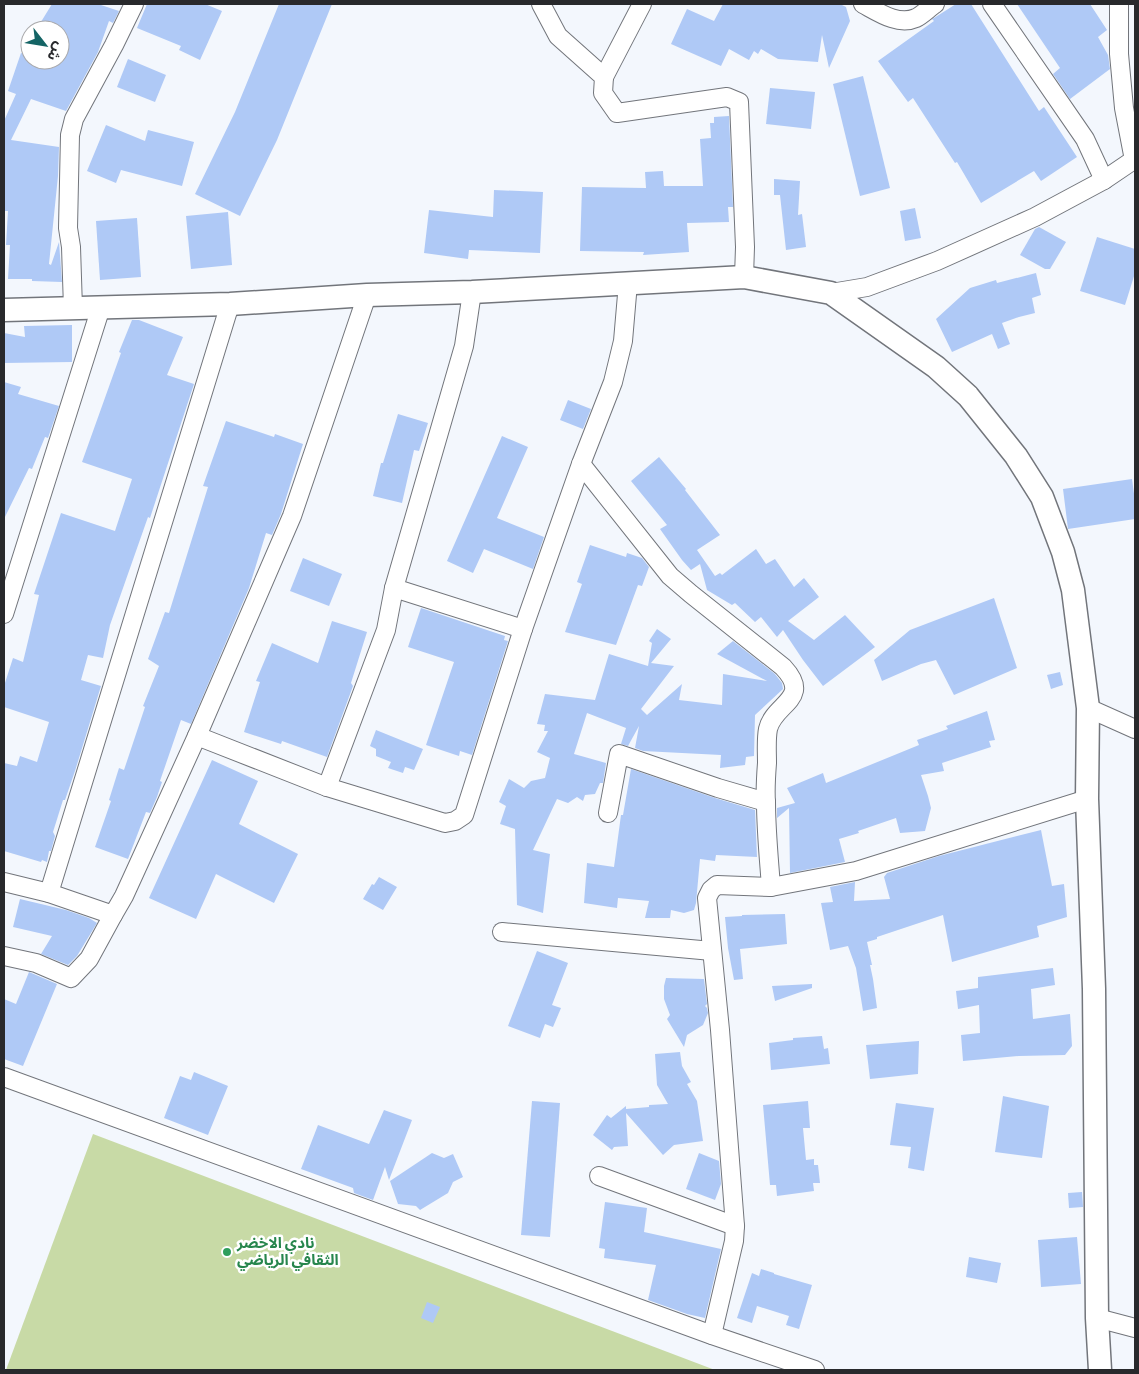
<svg xmlns="http://www.w3.org/2000/svg" width="1139" height="1374" font-family="'Source Sans 3','Noto Sans Arabic',sans-serif">
<style>
.green{fill:#c8daa6}
.building{fill:#afc9f6}
.lines{fill:none;stroke-linecap:round;stroke-linejoin:round}
.minor-casing{stroke:#72757b;stroke-width:20}
.tertiary-casing{stroke:#72757b;stroke-width:25}
.minor{stroke:#fff;stroke-width:18}
.tertiary{stroke:#fff;stroke-width:22}
.leisure-dot{fill:#2e9e5b;stroke:#fff;stroke-width:2}
.labels{text-anchor:middle;stroke-width:5;stroke-linejoin:round;paint-order:stroke}
.leisure-label{font-size:15px;font-weight:bold;fill:#27864d;stroke:#fff;text-anchor:start}
</style>
<rect width="100%" height="100%" fill="#f3f7fd"/>
<!-- green -->
<polygon class="green" points="93,1134 715,1370 6,1370"/>
<!-- building -->
<g class="building">
<polygon points="52,4 98,4 119,11 113,23 109,21 98,52 66,111 31,99 11,140 59,147 58,176 49,264 51,265 59,242 62,282 32,281 32,279 8,279 10,245 6,245 8,211 4,211 4,121 16,94 8,91 21,53 30,56 30,60 60,60 60,30 36,30"/>
<polygon points="147,4 205,4 222,11 200,60 179,50 181,46 137,28"/>
<polygon points="279,4 332,4 277,140 240,216 195,194 235,112"/>
<polygon points="723,4 840,4 846,7 850,21 829,68 822,35 818,62 778,59 761,49 758,54 754,51 749,60 729,49 721,66 671,44 687,9 714,21"/>
<polygon points="956,4 971,4 1039,111 1044,107 1077,157 1041,181 1034,171 981,203 957,162 955,163 913,98 908,102 878,61 934,21 932,19 934,18"/>
<polygon points="1017,4 1090,4 1107,30 1098,37 1108,55 1110,69 1070,99 1053,74 1060,68"/>
<polygon points="128,59 166,75 155,102 117,87"/>
<polygon points="863,76 890,188 860,196 833,84"/>
<polygon points="770,88 815,92 811,129 766,124"/>
<polygon points="729,116 733,207 728,207 729,222 687,223 689,252 643,255 644,252 580,251 582,187 646,188 645,172 663,171 664,186 703,186 700,139 711,138 710,123 714,123 714,117"/>
<polygon points="106,125 145,141 148,130 194,142 182,186 121,170 116,183 87,171"/>
<polygon points="774,179 800,181 798,215 802,214 806,247 786,250 780,195 774,195"/>
<polygon points="494,190 543,192 540,253 469,250 468,259 424,253 429,210 493,217"/>
<polygon points="915,208 921,238 905,241 900,211"/>
<polygon points="228,212 232,265 191,269 186,216"/>
<polygon points="137,218 141,277 100,280 96,221"/>
<polygon points="1039,227 1066,242 1050,269 1045,269 1020,255 1035,229"/>
<polygon points="1097,237 1135,249 1135,273 1125,305 1080,291"/>
<polygon points="1036,273 1041,295 1032,298 1035,313 1019,317 1002,323 1010,344 998,349 992,334 952,352 936,319 970,288 996,280 997,283"/>
<polygon points="132,320 139,320 183,337 167,375 194,384 150,518 148,517 110,625 103,658 88,655 81,680 101,686 75,771 65,800 63,800 53,832 55,836 51,851 49,851 47,862 42,860 41,862 4,851 4,763 17,766 20,756 37,762 49,722 4,707 4,686 13,658 23,662 39,595 34,594 61,513 115,531 132,479 82,462 121,353 119,352"/>
<polygon points="72,325 72,362 4,363 4,333 25,337 24,326"/>
<polygon points="4,382 21,387 18,394 59,406 48,438 45,437 32,469 29,468 4,519"/>
<polygon points="568,400 591,409 583,429 560,420"/>
<polygon points="398,414 428,423 419,451 414,450 402,503 373,496 381,463 383,463"/>
<polygon points="226,421 274,437 275,434 303,444 281,514 272,535 266,533 249,588 191,724 181,720 160,781 162,782 157,797 150,813 146,812 128,859 95,847 111,801 109,800 119,768 124,770 145,707 143,706 159,666 148,659 165,612 169,613 208,487 203,486"/>
<polygon points="502,436 528,447 497,518 544,537 533,569 484,549 473,573 447,561"/>
<polygon points="659,457 686,489 685,490 720,535 697,550 715,576 720,573 722,575 756,549 766,564 775,559 794,587 804,578 819,597 788,621 814,640 845,615 875,647 823,686 803,660 783,630 777,637 761,617 755,622 735,603 732,605 707,590 700,564 691,570 682,560 660,529 667,525 631,481"/>
<polygon points="1132,479 1135,501 1135,519 1068,529 1063,489"/>
<polygon points="590,545 626,557 627,553 642,558 649,567 642,586 638,585 616,645 565,632 582,584 577,582"/>
<polygon points="303,558 342,574 329,606 290,591"/>
<polygon points="994,598 1017,668 954,695 936,660 921,664 882,681 874,660 910,630"/>
<polygon points="421,608 505,636 504,640 508,641 472,755 460,751 459,756 426,745 454,662 408,647"/>
<polygon points="332,621 367,632 351,683 353,686 327,757 282,741 281,744 244,732 260,682 256,681 272,643 318,663"/>
<polygon points="657,629 671,639 651,663 674,666 641,709 647,715 682,684 679,700 722,705 723,674 767,681 717,654 733,641 775,674 782,683 783,689 755,715 754,756 746,757 745,765 720,768 721,755 643,751 635,748 639,726 628,746 621,744 626,728 587,713 574,754 606,763 603,783 600,783 595,794 585,795 583,801 577,797 568,803 557,799 533,850 550,854 543,913 517,905 515,829 500,824 506,806 499,802 509,779 524,788 531,781 545,778 550,758 537,752 548,731 544,731 545,725 537,724 545,694 595,700 609,654 648,666 652,643 649,641"/>
<polygon points="1060,672 1063,685 1051,689 1047,675"/>
<polygon points="987,711 995,740 989,741 991,747 942,763 944,771 921,775 928,796 931,808 925,831 900,833 896,818 858,831 859,833 839,839 845,862 790,873 789,808 777,818 777,808 795,803 787,788 823,773 826,783 919,745 917,740 948,729 946,726"/>
<polygon points="376,730 423,749 414,770 405,767 403,773 388,768 391,762 376,756 376,749 370,746"/>
<polygon points="212,760 258,781 239,824 298,854 274,903 216,874 196,919 149,898"/>
<polygon points="631,769 715,798 755,810 757,857 716,855 715,861 700,859 696,903 694,910 684,913 671,910 670,918 645,918 649,901 618,898 617,908 584,903 587,863 614,867 621,815 623,815"/>
<polygon points="1041,830 1052,886 1064,884 1067,917 1037,926 1039,937 952,962 943,915 877,937 877,939 867,942 872,965 870,965 873,979 877,1008 863,1011 856,968 848,946 830,950 821,903 833,902 830,887 855,882 854,901 890,899 884,877 887,873 939,856"/>
<polygon points="379,877 397,887 383,910 363,899 372,884 374,885"/>
<polygon points="20,899 66,910 89,918 97,923 77,956 68,965 41,954 52,936 13,927"/>
<polygon points="785,914 787,944 740,949 743,979 734,980 728,948 725,917 742,916 742,915"/>
<polygon points="537,951 568,963 552,1005 561,1008 553,1027 545,1024 540,1038 508,1026"/>
<polygon points="1053,968 1055,985 1031,989 1033,1019 1070,1014 1072,1046 1065,1055 1019,1056 963,1061 961,1035 980,1033 979,1005 958,1009 956,991 978,988 978,977"/>
<polygon points="29,972 57,984 23,1066 4,1059 4,999 16,1004"/>
<polygon points="666,978 704,979 707,1004 705,1006 707,1008 708,1013 703,1025 687,1035 684,1047 667,1019 670,1015 664,999 664,986"/>
<polygon points="812,984 812,988 775,1001 772,986"/>
<polygon points="822,1036 824,1049 828,1048 830,1064 771,1070 769,1043 793,1040 793,1038"/>
<polygon points="919,1041 918,1074 870,1079 866,1045"/>
<polygon points="680,1052 682,1066 691,1082 687,1084 697,1101 703,1141 674,1145 663,1155 626,1113 628,1146 614,1147 612,1150 593,1135 607,1115 611,1118 626,1106 626,1109 649,1107 649,1105 668,1104 657,1085 655,1054"/>
<polygon points="194,1072 228,1086 208,1135 164,1118 180,1076 191,1080"/>
<polygon points="1003,1096 1049,1106 1042,1158 995,1152"/>
<polygon points="532,1101 560,1103 550,1237 521,1235"/>
<polygon points="808,1101 810,1128 803,1128 806,1160 814,1159 814,1165 818,1165 820,1183 813,1183 814,1191 777,1196 776,1185 770,1185 763,1105"/>
<polygon points="896,1103 934,1108 924,1171 908,1168 911,1147 890,1145"/>
<polygon points="384,1110 412,1120 389,1180 385,1167 373,1200 354,1193 353,1188 301,1169 318,1125 369,1144"/>
<polygon points="432,1153 444,1158 453,1154 463,1177 453,1182 448,1193 420,1210 416,1206 398,1204 390,1181"/>
<polygon points="699,1153 719,1161 721,1184 715,1200 686,1189"/>
<polygon points="1082,1192 1083,1207 1069,1208 1068,1193"/>
<polygon points="605,1202 647,1208 644,1232 721,1249 705,1318 687,1314 648,1300 656,1265 604,1258 605,1249 599,1248"/>
<polygon points="1077,1237 1081,1284 1041,1287 1038,1240"/>
<polygon points="969,1257 1001,1263 997,1283 966,1277"/>
<polygon points="761,1269 774,1273 774,1274 812,1285 799,1329 786,1325 789,1316 757,1306 752,1323 737,1318 752,1273 759,1276"/>
<polygon points="427,1302 440,1307 433,1323 421,1318"/>
</g>
<g class="lines">
<!-- minor casing -->
<g class="minor-casing">
<g id="minor">
<polyline points="541,4 558,36 604,77 603,93 617,113 727,97 739,102 745,247 744,277"/>
<path d="M863,4C878,12 898,26 916,18C922,15 929,8 935,4"/>
<polyline points="992,4 1085,139 1104,180"/>
<polyline points="1119,4 1119,54 1124,108 1134,160"/>
<polyline points="604,77 642,4"/>
<polyline points="831,293 867,287 937,261 1035,217 1104,180 1135,159"/>
<polyline points="73,308 71,247 68,228 70,135 74,119 114,45 134,4"/>
<path d="M581,464L670,576L691,594L783,667C813,699 774,703 768,729C766,739 767,752 767,763C766,776 765,789 766,802C766,830 769,859 771,887"/>
<polyline points="394,588 523,629"/>
<polyline points="4,614 101,307"/>
<polyline points="1088,708 1135,729"/>
<polyline points="197,736 327,787 445,823 455,821 464,815 523,629 581,464 613,382 623,341 628,283"/>
<polyline points="327,787 386,630 394,588 464,346 472,292"/>
<polyline points="608,813 619,754 718,788 766,802"/>
<polyline points="4,882 49,893 113,915 124,896 197,736 292,516 367,295"/>
<polyline points="49,893 230,304"/>
<polyline points="502,932 712,951"/>
<polyline points="4,956 36,963 71,978 89,959 113,915"/>
<polyline points="4,1077 712,1335 815,1370"/>
<polyline points="599,1176 735,1226"/>
<polyline points="1097,1318 1135,1328"/>
<polyline points="712,1335 734,1241 735,1226 720,1030 707,898 711,890 717,885 771,887 856,871 1087,799"/>
</g>
</g>
<!-- tertiary casing -->
<g class="tertiary-casing">
<polyline id="tertiary" points="4,310 230,304 367,295 472,292 744,277 831,293 936,367 968,396 1016,456 1042,497 1063,552 1073,590 1088,708 1087,799 1094,989 1097,1318 1100,1370"/>
</g>
<!-- minor -->
<use href="#minor" class="minor"/>
<!-- tertiary -->
<use href="#tertiary" class="tertiary"/>
</g>
<!-- markers -->
<circle class="leisure-dot" cx="227" cy="1252" r="5"/>
<g class="labels">
<!-- leisure labels -->
<g class="leisure-label">
<text x="237" y="1248">نادي الاخضر<tspan x="237" dy="17">الثقافي الرياضي</tspan></text>
</g>
</g>
<!-- border -->
<rect width="1139" height="1374" fill="none" stroke="#28292c" stroke-width="10"/>
<!-- north arrow -->
<g transform="translate(45 45) rotate(121)"><circle r="24" fill="#ffffff" stroke="#a9a9ab"/>
<path d="M0-4L9 19L0 12L-9 19Z" fill="#146465"/>
<text y="-8" font-size="14" font-weight="bold" text-anchor="middle" fill="#28292c">ش</text>
</g>
</svg>
